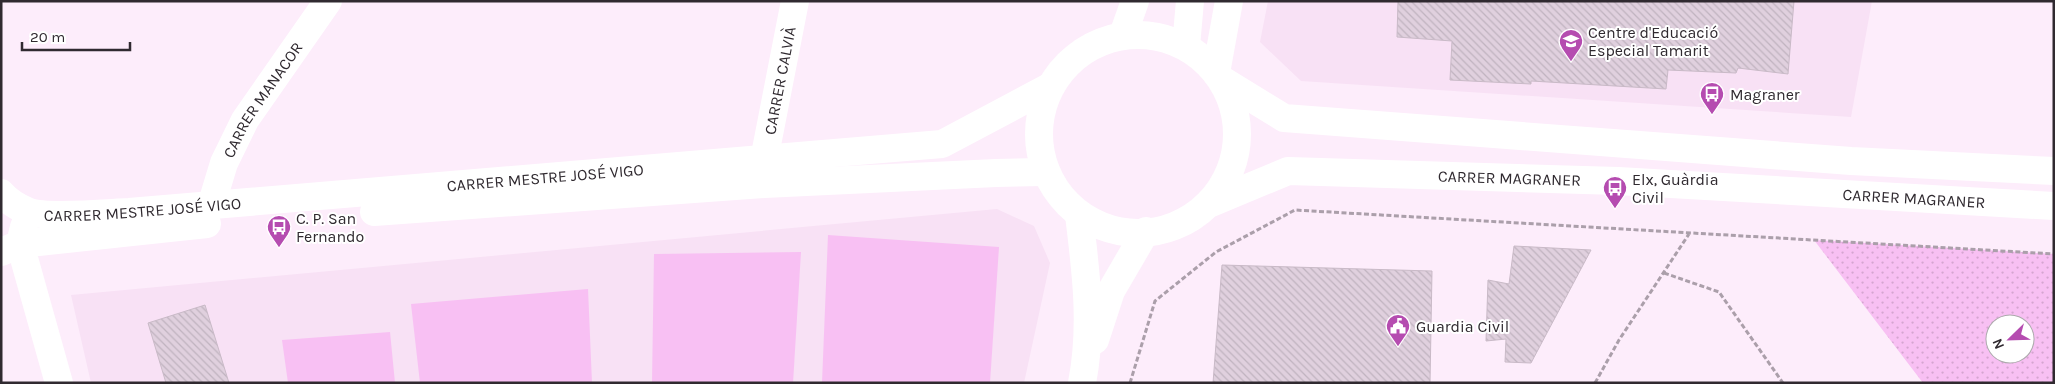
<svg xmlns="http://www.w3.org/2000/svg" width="2055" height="384" font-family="Karla,sans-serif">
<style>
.built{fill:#f8e1f5}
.grass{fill:url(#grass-dots);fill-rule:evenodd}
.pitch{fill:#f8c0f3}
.building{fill:url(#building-back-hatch);stroke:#c9bac7}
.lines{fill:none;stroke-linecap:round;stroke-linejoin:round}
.path{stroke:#ab9faa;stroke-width:3;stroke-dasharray:5 2.5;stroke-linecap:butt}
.minor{stroke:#fff;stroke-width:28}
.major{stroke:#fff;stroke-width:28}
.labels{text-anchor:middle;stroke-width:4;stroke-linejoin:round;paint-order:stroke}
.poi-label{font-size:16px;fill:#302a30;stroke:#fff;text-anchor:start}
.street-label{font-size:16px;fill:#302a30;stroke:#fff}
</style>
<defs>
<pattern id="grass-dots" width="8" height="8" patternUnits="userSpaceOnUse" patternTransform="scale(1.25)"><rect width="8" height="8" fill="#f8c0f3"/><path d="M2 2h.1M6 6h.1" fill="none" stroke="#d5a5d1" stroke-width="1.8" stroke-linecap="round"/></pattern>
<pattern id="building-back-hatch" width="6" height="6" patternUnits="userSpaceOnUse" patternTransform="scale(1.25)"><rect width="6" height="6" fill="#e0d0de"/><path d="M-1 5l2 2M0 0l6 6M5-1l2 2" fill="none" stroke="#c0b3bf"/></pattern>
</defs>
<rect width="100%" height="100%" fill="#fdedfb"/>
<!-- built -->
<g class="built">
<polygon points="1268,1 1872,1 1851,117 1301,81 1260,42"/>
<polygon points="997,209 1034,226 1050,263 1024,383 91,383 71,295"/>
</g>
<!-- grass -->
<path class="grass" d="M1814,240L2054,254V383H1923ZM1995,324H2025V354H1995Z"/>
<!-- pitch -->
<g class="pitch">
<polygon points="828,235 999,247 990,383 822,383"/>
<polygon points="801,252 793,383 652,383 654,254"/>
<polygon points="588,289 592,383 420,383 411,304"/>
<polygon points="390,332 395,383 288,383 282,340"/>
</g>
<!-- building -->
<g class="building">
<polygon points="1398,1 1794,1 1788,74 1738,68 1736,73 1668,70 1666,89 1531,81 1531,84 1450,80 1452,41 1397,37"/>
<polygon points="1514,246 1591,250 1531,363 1505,362 1506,339 1486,341 1488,280 1509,284"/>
<polygon points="1222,265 1432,271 1430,383 1213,383"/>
<polygon points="205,305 229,383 166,383 148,323"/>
</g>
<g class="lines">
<!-- path -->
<g class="path">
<polyline points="1664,273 1719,292 1783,383"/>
<polyline points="1130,383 1155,301 1216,252 1295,210 2054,254"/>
<polyline points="1595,383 1619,340 1689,234"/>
</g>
<!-- minor -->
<g class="minor">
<polyline points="1216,73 1229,1"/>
<path id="s1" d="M764,160L795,1"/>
<path id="s2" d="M1,193C7,200 18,207 27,211C46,219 106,213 129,212L942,144L1049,87"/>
<path id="s3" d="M211,206L224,163L245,120L328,1"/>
<polyline points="374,212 764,184 996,173 1044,172"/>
<polyline points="24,227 20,244 59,383"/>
<polyline points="1,252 20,244 207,224"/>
</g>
<!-- major -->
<g class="major">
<circle cx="1138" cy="134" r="99"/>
<polyline points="1123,35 1135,1"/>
<polyline points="1186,46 1190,1"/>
<polyline points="1222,80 1284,118 1851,161 2054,171"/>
<path id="s4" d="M1211,203L1288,171L1618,181L2054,206"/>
<path d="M1079,215C1086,271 1093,327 1082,383"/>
<polyline points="1095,340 1111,291 1146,231"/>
</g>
</g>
<!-- icons -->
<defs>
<g id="school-pin" transform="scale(1.25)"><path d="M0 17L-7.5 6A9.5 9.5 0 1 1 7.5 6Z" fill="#b54cb0" stroke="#fff"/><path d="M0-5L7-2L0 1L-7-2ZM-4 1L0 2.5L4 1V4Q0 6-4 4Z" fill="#fff"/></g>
<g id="bus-pin" transform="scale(1.25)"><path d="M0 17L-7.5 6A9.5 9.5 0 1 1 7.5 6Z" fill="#b54cb0" stroke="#fff"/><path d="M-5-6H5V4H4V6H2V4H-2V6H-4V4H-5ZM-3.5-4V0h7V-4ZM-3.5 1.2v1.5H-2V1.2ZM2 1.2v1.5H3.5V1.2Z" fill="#fff"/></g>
<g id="civic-pin" transform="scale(1.25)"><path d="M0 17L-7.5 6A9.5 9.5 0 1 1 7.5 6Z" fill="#b54cb0" stroke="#fff"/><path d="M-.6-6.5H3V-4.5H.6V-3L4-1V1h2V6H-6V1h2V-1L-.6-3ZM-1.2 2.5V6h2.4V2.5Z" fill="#fff"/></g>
</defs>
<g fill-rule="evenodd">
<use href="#school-pin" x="1571" y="41"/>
<use href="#bus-pin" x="1712" y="94"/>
<use href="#bus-pin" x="1615" y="188"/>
<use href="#bus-pin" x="279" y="227"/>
<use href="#civic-pin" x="1398" y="326"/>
</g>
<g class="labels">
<!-- poi labels -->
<g class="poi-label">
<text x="1588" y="38">Centre d'Educació<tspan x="1588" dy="18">Especial Tamarit</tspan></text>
<text x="1730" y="100">Magraner</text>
<text x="1632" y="185">Elx, Guàrdia<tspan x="1632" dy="18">Civil</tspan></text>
<text x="296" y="224">C. P. San<tspan x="296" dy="18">Fernando</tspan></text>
<text x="1416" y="332">Guardia Civil</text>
</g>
<!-- street labels -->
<g class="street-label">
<text dy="6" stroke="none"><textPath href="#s1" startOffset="81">CARRER CALVIÀ</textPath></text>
<text dy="6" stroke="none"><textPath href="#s3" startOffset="119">CARRER MANACOR</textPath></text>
<text dy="6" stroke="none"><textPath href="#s2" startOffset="552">CARRER MESTRE JOSÉ VIGO</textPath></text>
<text dy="6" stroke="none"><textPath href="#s4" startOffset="305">CARRER MAGRANER</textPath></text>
<text dy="6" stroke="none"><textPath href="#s4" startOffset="710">CARRER MAGRANER</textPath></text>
<text dy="6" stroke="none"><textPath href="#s2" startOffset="148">CARRER MESTRE JOSÉ VIGO</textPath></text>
</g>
</g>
<!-- border -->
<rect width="2055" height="384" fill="none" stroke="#302a30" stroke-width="5"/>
<!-- north arrow -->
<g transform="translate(2010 339) rotate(247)"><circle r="24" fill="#ffffff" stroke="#acaaac"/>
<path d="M0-4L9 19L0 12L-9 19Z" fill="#b54cb0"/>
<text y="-8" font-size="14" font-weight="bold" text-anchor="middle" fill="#302a30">N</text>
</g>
<!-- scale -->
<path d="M22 42v8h108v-8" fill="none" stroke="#302a30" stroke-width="2.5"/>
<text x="30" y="42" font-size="15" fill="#302a30" stroke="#ffffff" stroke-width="4" paint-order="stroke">20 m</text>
</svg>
